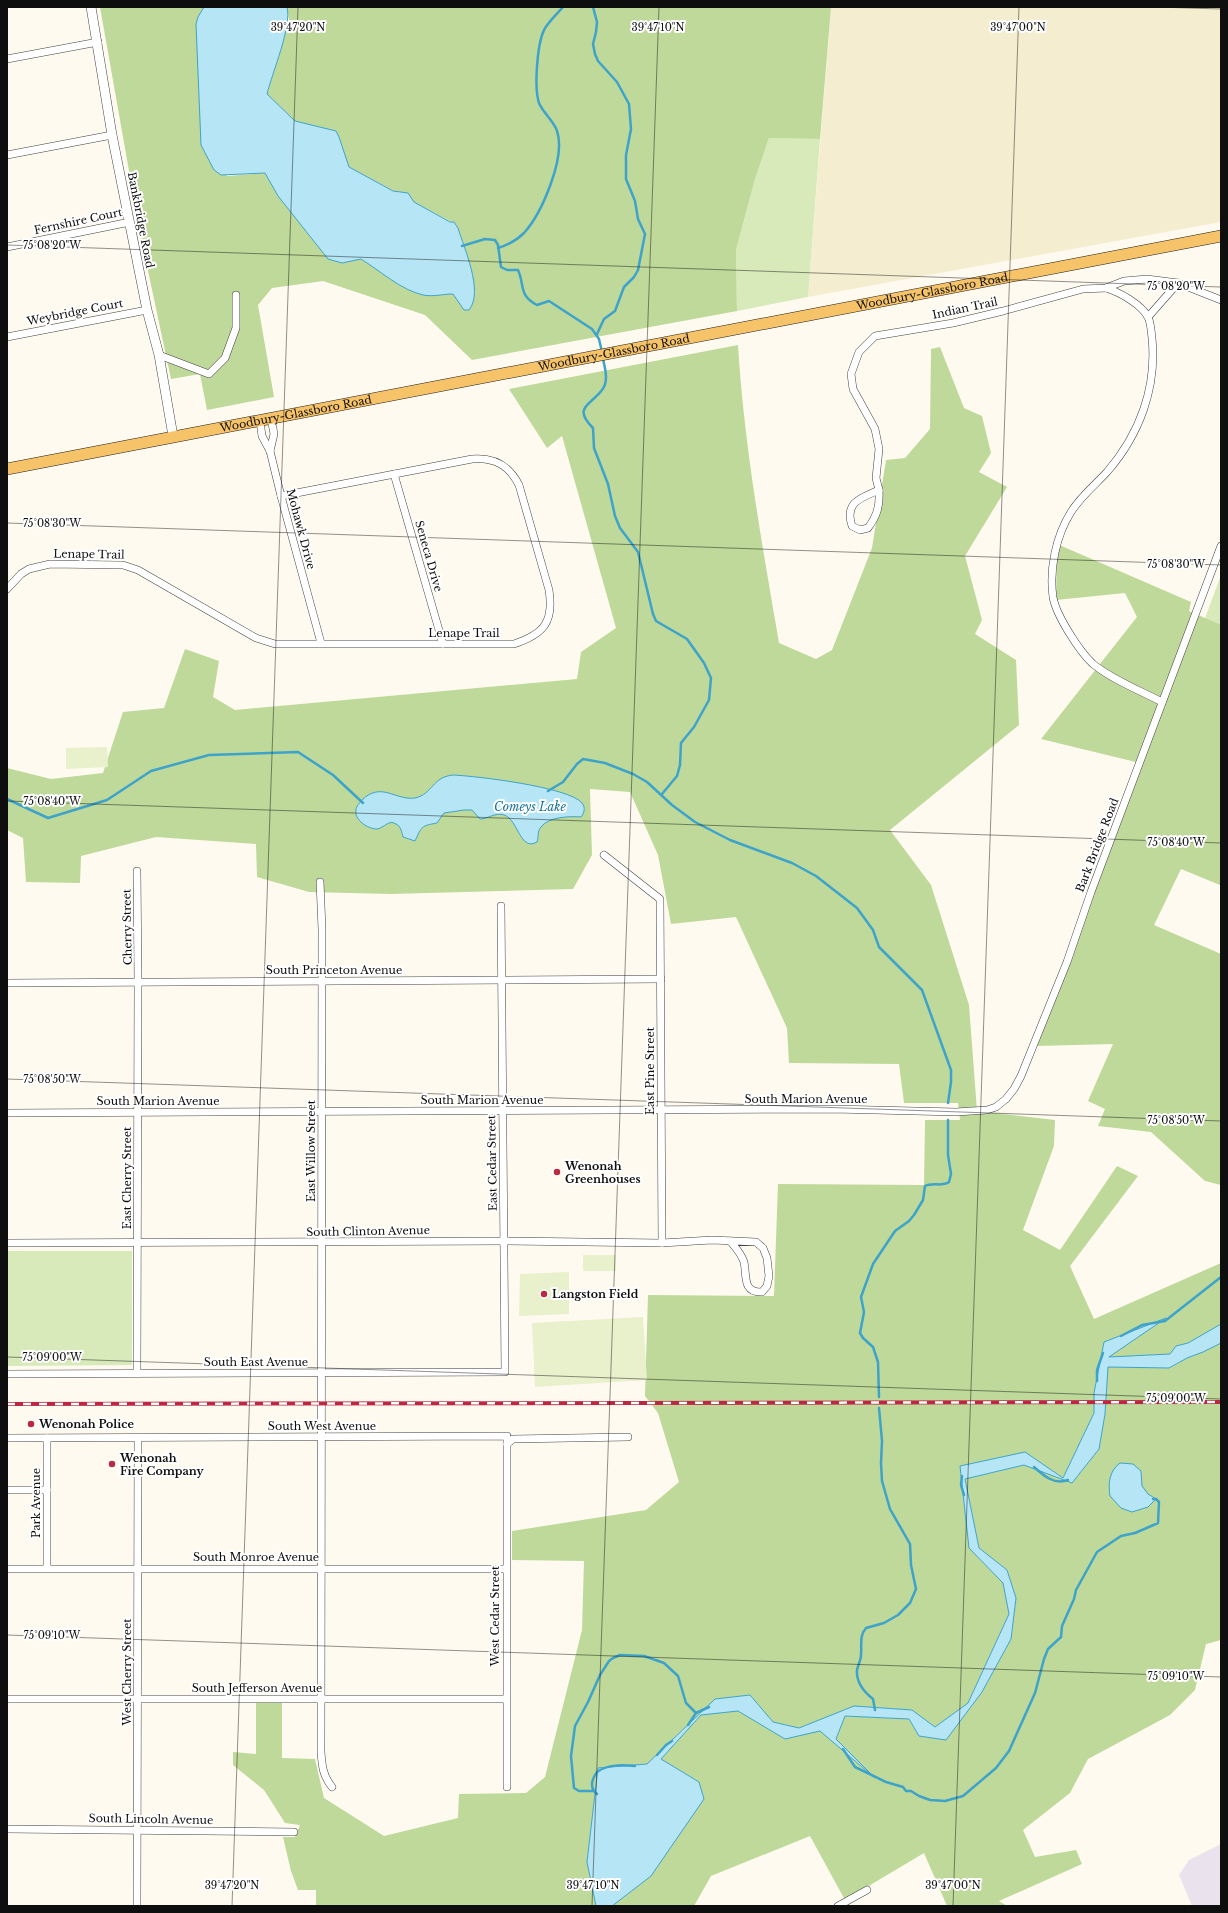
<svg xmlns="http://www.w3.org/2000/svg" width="1228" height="1913" font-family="'Libre Baskerville',serif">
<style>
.industrial{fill:#eae3ed}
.farmland{fill:#f4edd0}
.green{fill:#d8e9ba}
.forest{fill:#bed999}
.pitch{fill:#e8f0cc}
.water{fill:#b6e5f5;stroke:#3ea3cb}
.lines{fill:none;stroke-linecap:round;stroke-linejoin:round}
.stream{stroke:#3ea3cb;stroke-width:2.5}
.minor-casing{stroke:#414141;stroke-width:8}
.tertiary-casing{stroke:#414141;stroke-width:10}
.primary-casing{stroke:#1f1f1f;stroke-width:12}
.minor{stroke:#fff;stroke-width:7}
.tertiary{stroke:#fff;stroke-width:9}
.primary{stroke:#f6c369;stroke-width:11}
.rail-casing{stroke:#bc2841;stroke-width:4}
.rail{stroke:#fff;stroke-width:2.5;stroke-dasharray:8;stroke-linecap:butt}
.ticks{fill:none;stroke:#0e0e0e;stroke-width:1;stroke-opacity:0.45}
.poi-dot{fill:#bc2841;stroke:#fff;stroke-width:1.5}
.labels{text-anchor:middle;stroke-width:4;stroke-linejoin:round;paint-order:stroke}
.street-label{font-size:11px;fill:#0e0e0e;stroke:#fff}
.poi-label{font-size:11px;font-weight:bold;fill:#0e0e0e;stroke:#fff;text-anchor:start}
.water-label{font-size:12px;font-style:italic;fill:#19749e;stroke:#fff}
.ticks-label{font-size:10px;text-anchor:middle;fill:#0e0e0e;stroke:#fff;stroke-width:4;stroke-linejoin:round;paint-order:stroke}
</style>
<rect width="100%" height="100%" fill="#fffaf0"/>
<!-- industrial -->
<polygon class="industrial" points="1221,1844 1221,1906 1192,1906 1179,1875 1189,1860"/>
<!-- farmland -->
<polygon class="farmland" points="831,7 1221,7 1221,222 808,297"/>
<!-- green -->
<g class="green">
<polygon points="769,138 820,139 808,297 737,311 736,250 755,179"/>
<polygon points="1221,575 1221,628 1204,621"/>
<polygon points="7,1251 132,1251 132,1365 7,1366"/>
</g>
<!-- forest -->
<g class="forest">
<polygon points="100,7 204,7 196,25 227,176 265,173 278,196 361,259 416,293 457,225 349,167 335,131 295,121 267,94 289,20 287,7 831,7 820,139 769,138 755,179 736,250 737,311 472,360 425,315 323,281 272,288 258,305 274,397 207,410 200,374 171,379 140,233"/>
<path d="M738,345C744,445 762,544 779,643L816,659L832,650L872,548L886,460L905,458L930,429L931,349L940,347L964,408L982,416L991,453L979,472L1007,487L965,556L982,620L975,634L1016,660L1019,725L890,830L931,885L969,1005L977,1111L1055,1120L1054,1146L1023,1230L1060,1250L1117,1166L1138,1176L1070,1266L1094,1319L1221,1263V1324L1170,1354L1108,1357L1164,1319L1104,1342L1094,1393V1413L1063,1478L1025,1452L961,1466L969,1548L1003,1583L1009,1614L968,1703L935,1727L912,1710L854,1706L799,1728L773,1722L750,1695L715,1699L647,1764L598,1768L587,1862L596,1906H316V1890H298L291,1871L283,1837H295L300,1825L285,1823L264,1790L233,1765V1752L256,1754V1701H282V1758L315,1759L324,1798L384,1836L458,1818L459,1794L526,1793L545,1777L582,1630L584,1561L512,1560V1531L646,1510L679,1482L658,1413L645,1396L648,1295L774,1296L778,1184L924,1185L925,1120H960L958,1103H904L899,1064L789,1063L787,1028L736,917L671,924L658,855L630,792L590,789L592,855L573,889L391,894L309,892L257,877L256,844L156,837L81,856L80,883L26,882L23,838L7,830V768L51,779L103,773L123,712L164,708L185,649L219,661L213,697L235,710L577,679L581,652L616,628L562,436L547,448L509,389Z"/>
<polygon points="1057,544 1191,602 1189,611 1221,625 1221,882 1220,885 1181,869 1154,925 1221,954 1221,1185 1205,1181 1151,1132 1098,1126 1105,1109 1088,1101 1113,1044 1036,1046 1140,763 1041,739 1137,617 1125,593 1056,600"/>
<polygon points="1221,1336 1221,1640 1206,1644 1195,1690 1170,1715 1088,1759 1070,1793 1023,1830 1035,1857 1076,1850 1082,1864 999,1901 1007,1906 947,1906 924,1853 845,1900 810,1836 711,1876 694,1906 612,1906 651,1876 699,1782 661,1759 701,1715 738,1711 785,1739 820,1730 869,1773 836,1739 845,1716 909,1719 919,1736 946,1740 982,1692 1011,1639 1016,1598 1007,1570 979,1548 965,1479 1024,1465 1072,1483 1099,1449 1105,1414 1107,1367 1172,1367"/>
</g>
<!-- pitch -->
<g class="pitch">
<polygon points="107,747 108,767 66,769 66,748"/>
<rect x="583" y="1255" width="33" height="16"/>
<polygon points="569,1272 569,1314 519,1316 520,1274"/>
<polygon points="643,1317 647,1380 535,1387 532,1323"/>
</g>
<!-- water -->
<g class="water">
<path d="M204,7H287C292,27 272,73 267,94L295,121L336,131L339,137L349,167L393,191L408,193L414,202L450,222H454L458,228C464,248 484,292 469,310H464L453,294C443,294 433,297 423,295C401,290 379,270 361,259L342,263L328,259L278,196L265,173L221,175L214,170L201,145L196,24L198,17Z"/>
<path d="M453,775C476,776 569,787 582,803C586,808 584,813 581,817C569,816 548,817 541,827C537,831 539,837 537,842C520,852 518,819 504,815C495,812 488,819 480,819L472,810H464L444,813L437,823C421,826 422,826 415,841L403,837C402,833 401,826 396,824C389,819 384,828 377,829C368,829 354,820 356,810C356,806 360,803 362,800C381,781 396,801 415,798C433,794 432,777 453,775Z"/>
<polygon points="1166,1318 1109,1357 1170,1354 1176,1346 1188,1343 1221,1324 1221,1343 1203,1352 1187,1358 1169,1368 1108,1367 1105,1414 1099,1449 1072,1483 1024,1465 965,1479 979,1548 1007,1570 1016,1598 1011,1639 982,1692 946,1740 919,1736 909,1719 845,1716 836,1739 875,1778 820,1731 785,1739 738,1711 701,1715 661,1759 699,1782 704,1799 651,1876 612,1906 596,1906 587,1862 598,1768 647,1764 715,1699 750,1695 773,1722 799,1728 854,1706 912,1710 935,1727 968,1703 1009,1614 1003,1583 969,1548 960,1466 1025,1452 1063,1478 1094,1413 1094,1393 1104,1342"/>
<path d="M1120,1463L1133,1464L1141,1471L1142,1486L1148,1494L1156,1499L1148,1507L1132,1512L1121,1508L1110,1496C1108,1484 1109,1471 1120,1463Z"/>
</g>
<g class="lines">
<!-- stream -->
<g class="stream">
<polyline points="593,7 597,22 596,32 593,44 595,54 598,61 617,82 629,104 631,129 626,155 626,179 635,201 638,219 645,234 638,270 634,277 624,287 615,311 604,319 597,334"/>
<path d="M462,246L485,239L495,240L498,245L501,267L507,270H518C525,285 518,295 537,305L549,301L592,329L599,339L602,352"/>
<path d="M498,248C508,245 517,240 524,233C542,213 566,157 557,131C554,121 543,113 539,103C534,88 537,45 544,30C548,22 557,14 563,7"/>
<path d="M603,359C605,368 609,381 602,390C591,405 572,407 593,428L594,448L608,484L615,516L620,528L638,552L653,614L656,621L687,639L704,663L711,678L709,700L694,727L681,743L680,765L677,776L662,794"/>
<polyline points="548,791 563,782 577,764 583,759 605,763 633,774 647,782 672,805 695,822 730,840 792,863 816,876 857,908 873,930 879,947 922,990 951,1070 951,1082 948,1103"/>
<polyline points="7,799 48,818 107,800 151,771 209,755 298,752 333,775 363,803"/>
<polyline points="1121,1336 1142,1325 1165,1321 1221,1277"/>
<polyline points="1097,1381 1097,1370 1103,1353"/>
<path d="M879,1397L878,1362L873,1347L863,1338L860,1333L864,1312L861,1297L873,1264L895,1231L909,1221L914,1215L923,1200L925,1186C933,1182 942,1187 949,1182L951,1174L948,1155V1120"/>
<path d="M1034,1467C1044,1476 1054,1485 1068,1480"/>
<polyline points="962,1476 961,1485 964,1495"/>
<path d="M875,1710L873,1699C864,1692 856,1683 857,1670C858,1665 861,1660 861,1655C862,1645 859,1636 866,1628L884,1623L898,1615L910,1603L916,1589L911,1565L910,1544L890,1509L882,1481L881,1463L882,1441L879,1408"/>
<polyline points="688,1725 696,1713 709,1707"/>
<polyline points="843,1749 855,1767 886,1782 903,1787 906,1791 911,1791 919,1796 930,1800 945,1801 963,1796 996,1768 1009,1751 1035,1693 1044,1659 1048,1649 1061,1637 1062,1626 1074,1599 1076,1590 1097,1552 1121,1536 1135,1533 1158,1523 1159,1502 1156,1499 1153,1499"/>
<polyline points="657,1755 666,1745 672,1741"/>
<polyline points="593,1791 579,1791 574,1788 571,1756 575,1726 588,1702 600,1675 609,1661 613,1658 620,1655 644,1656 664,1663 678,1676 686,1703 696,1713"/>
<path d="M597,1794C589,1788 592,1779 597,1772C608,1764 623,1765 635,1766"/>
</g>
<!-- minor casing -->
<g class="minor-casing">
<g id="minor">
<polyline points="7,59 98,42"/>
<polyline points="7,155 112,135"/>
<polyline points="7,247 130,222"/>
<path d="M1106,288C1119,292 1141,304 1148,317C1151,323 1151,331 1152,338C1157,387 1140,434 1107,472C1095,485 1081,496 1071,512C1056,536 1049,569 1053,597C1056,615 1079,651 1093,664C1113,680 1139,690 1162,702"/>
<polyline points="1148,317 1178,283"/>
<polyline points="7,337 147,310"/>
<polyline points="159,355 209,374 225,358 236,328 236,295"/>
<polyline points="260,421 262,436 270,451 281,496 321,643"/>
<polyline points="270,451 274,434 271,418"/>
<polyline points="394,474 443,644"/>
<polyline points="879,490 876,478 879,449 875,429 853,389 851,374 859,352 875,336 953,323 1003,311 1083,289 1106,288 1124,281 1147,279 1178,283 1221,300"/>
<path d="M879,490C880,506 877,516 868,528L860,530L852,526C844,502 861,498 879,490Z"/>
<path d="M7,589L21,574L29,569L50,564L123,565L138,570L256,638L275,644H514C544,634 554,622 549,590L519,485C509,465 494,457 472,459L281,496"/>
<polyline points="604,855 660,899 662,1243"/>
<polyline points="137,871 138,982 137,1373"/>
<path d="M320,882L322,929L321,1752C322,1766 323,1776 332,1787"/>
<polyline points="7,983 661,979"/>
<polyline points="7,1113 834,1109 956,1112 987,1110 996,1107 1006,1099 1014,1089 1021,1076 1067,962 1091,892 1221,546"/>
<path d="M7,1243L504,1241L662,1243L712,1240L756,1242L763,1248L767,1258L769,1276L767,1286L762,1292C742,1293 747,1275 744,1262C741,1253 736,1248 730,1241"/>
<polyline points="7,1374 505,1372 501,906"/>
<polyline points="7,1438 507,1436 507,1787"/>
<polyline points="507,1444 513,1439 628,1437"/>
<polyline points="7,1490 47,1490"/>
<polyline points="47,1568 47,1438"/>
<polyline points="7,1569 506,1569"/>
<polyline points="7,1699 506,1699"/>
<polyline points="7,1829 294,1832"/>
<polyline points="137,1906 138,1439"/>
<polyline points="838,1906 867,1890"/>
</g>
</g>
<!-- tertiary casing -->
<g class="tertiary-casing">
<polyline id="tertiary" points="91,7 112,135 147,310 159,355 173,436"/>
</g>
<!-- primary casing -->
<g class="primary-casing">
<g id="primary">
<path id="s1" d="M7,469L1221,236"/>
</g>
</g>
<!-- minor -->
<use href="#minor" class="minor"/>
<!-- tertiary -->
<use href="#tertiary" class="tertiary"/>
<!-- primary -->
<use href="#primary" class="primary"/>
<!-- rail casing -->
<g class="rail-casing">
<polyline id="rail" points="7,1404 1221,1402"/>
</g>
<!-- rail -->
<use href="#rail" class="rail"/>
</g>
<!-- ticks -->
<path class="ticks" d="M1157,7L1221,9M7,245L1221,287M7,523L1221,565M7,801L1221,843M7,1079L1221,1121M7,1357L1221,1399M7,1635L1221,1677M232,1906L298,7M592,1906L659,7M953,1906L1019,7"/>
<!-- markers -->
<g class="poi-dot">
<circle cx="557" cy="1172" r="4"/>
<circle cx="544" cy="1294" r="4"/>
<circle cx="31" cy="1424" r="4"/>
<circle cx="112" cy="1464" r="4"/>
</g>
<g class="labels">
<!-- street labels -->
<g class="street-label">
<text transform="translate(141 220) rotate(79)" y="4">Bankbridge Road</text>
<text transform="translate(78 221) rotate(-12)" y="4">Fernshire Court</text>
<text dy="4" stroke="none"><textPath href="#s1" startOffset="942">Woodbury-Glassboro Road</textPath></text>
<text transform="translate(965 308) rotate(-12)" y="4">Indian Trail</text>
<text transform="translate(75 312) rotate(-11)" y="4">Weybridge Court</text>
<text dy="4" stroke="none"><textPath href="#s1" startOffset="618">Woodbury-Glassboro Road</textPath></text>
<text dy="4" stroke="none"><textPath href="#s1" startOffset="294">Woodbury-Glassboro Road</textPath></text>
<text transform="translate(301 529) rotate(75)" y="4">Mohawk Drive</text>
<text transform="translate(89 554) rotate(1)" y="4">Lenape Trail</text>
<text transform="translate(429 556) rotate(74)" y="4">Seneca Drive</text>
<text x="464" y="637">Lenape Trail</text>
<text transform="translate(1097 845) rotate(-69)" y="4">Bark Bridge Road</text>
<text transform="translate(127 927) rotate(-91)" y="4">Cherry Street</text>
<text x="334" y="974">South Princeton Avenue</text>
<text transform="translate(650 1071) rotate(-90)" y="4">East Pine Street</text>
<text x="806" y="1103">South Marion Avenue</text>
<text x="482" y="1104">South Marion Avenue</text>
<text x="158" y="1105">South Marion Avenue</text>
<text transform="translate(311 1151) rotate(-90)" y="4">East Willow Street</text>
<text transform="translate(492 1163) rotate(-91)" y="4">East Cedar Street</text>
<text transform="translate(127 1178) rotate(-90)" y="4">East Cherry Street</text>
<text transform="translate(368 1231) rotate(-1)" y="4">South Clinton Avenue</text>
<text x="256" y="1366">South East Avenue</text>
<text x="322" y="1430">South West Avenue</text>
<text transform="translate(36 1503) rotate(-90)" y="4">Park Avenue</text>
<text x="256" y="1561">South Monroe Avenue</text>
<text transform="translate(495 1616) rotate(-90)" y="4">West Cedar Street</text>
<text transform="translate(127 1672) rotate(-90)" y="4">West Cherry Street</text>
<text x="257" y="1692">South Jefferson Avenue</text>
<text transform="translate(151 1819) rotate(1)" y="4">South Lincoln Avenue</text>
</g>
<!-- poi labels -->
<g class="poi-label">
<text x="565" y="1170">Wenonah<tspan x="565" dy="13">Greenhouses</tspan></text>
<text x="552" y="1298">Langston Field</text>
<text x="39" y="1428">Wenonah Police</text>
<text x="120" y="1462">Wenonah<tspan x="120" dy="13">Fire Company</tspan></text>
</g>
<!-- water labels -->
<g class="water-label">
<text x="530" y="811">Comeys Lake</text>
</g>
</g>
<g class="ticks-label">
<text x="298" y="31">39°47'20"N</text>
<text x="658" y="31">39°47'10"N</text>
<text x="1018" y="31">39°47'00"N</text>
<text x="52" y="249">75°08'20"W</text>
<text x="1176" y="290">75°08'20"W</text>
<text x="52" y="527">75°08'30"W</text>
<text x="1176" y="568">75°08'30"W</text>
<text x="52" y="805">75°08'40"W</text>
<text x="1176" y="846">75°08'40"W</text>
<text x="52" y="1083">75°08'50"W</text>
<text x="1176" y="1124">75°08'50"W</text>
<text x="52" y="1361">75°09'00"W</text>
<text x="1176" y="1402">75°09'00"W</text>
<text x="52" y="1639">75°09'10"W</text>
<text x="1176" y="1680">75°09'10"W</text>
<text x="232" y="1889">39°47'20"N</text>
<text x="593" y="1889">39°47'10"N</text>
<text x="953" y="1889">39°47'00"N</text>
</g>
<!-- border -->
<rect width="1228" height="1913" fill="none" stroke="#0e0e0e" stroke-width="16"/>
</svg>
